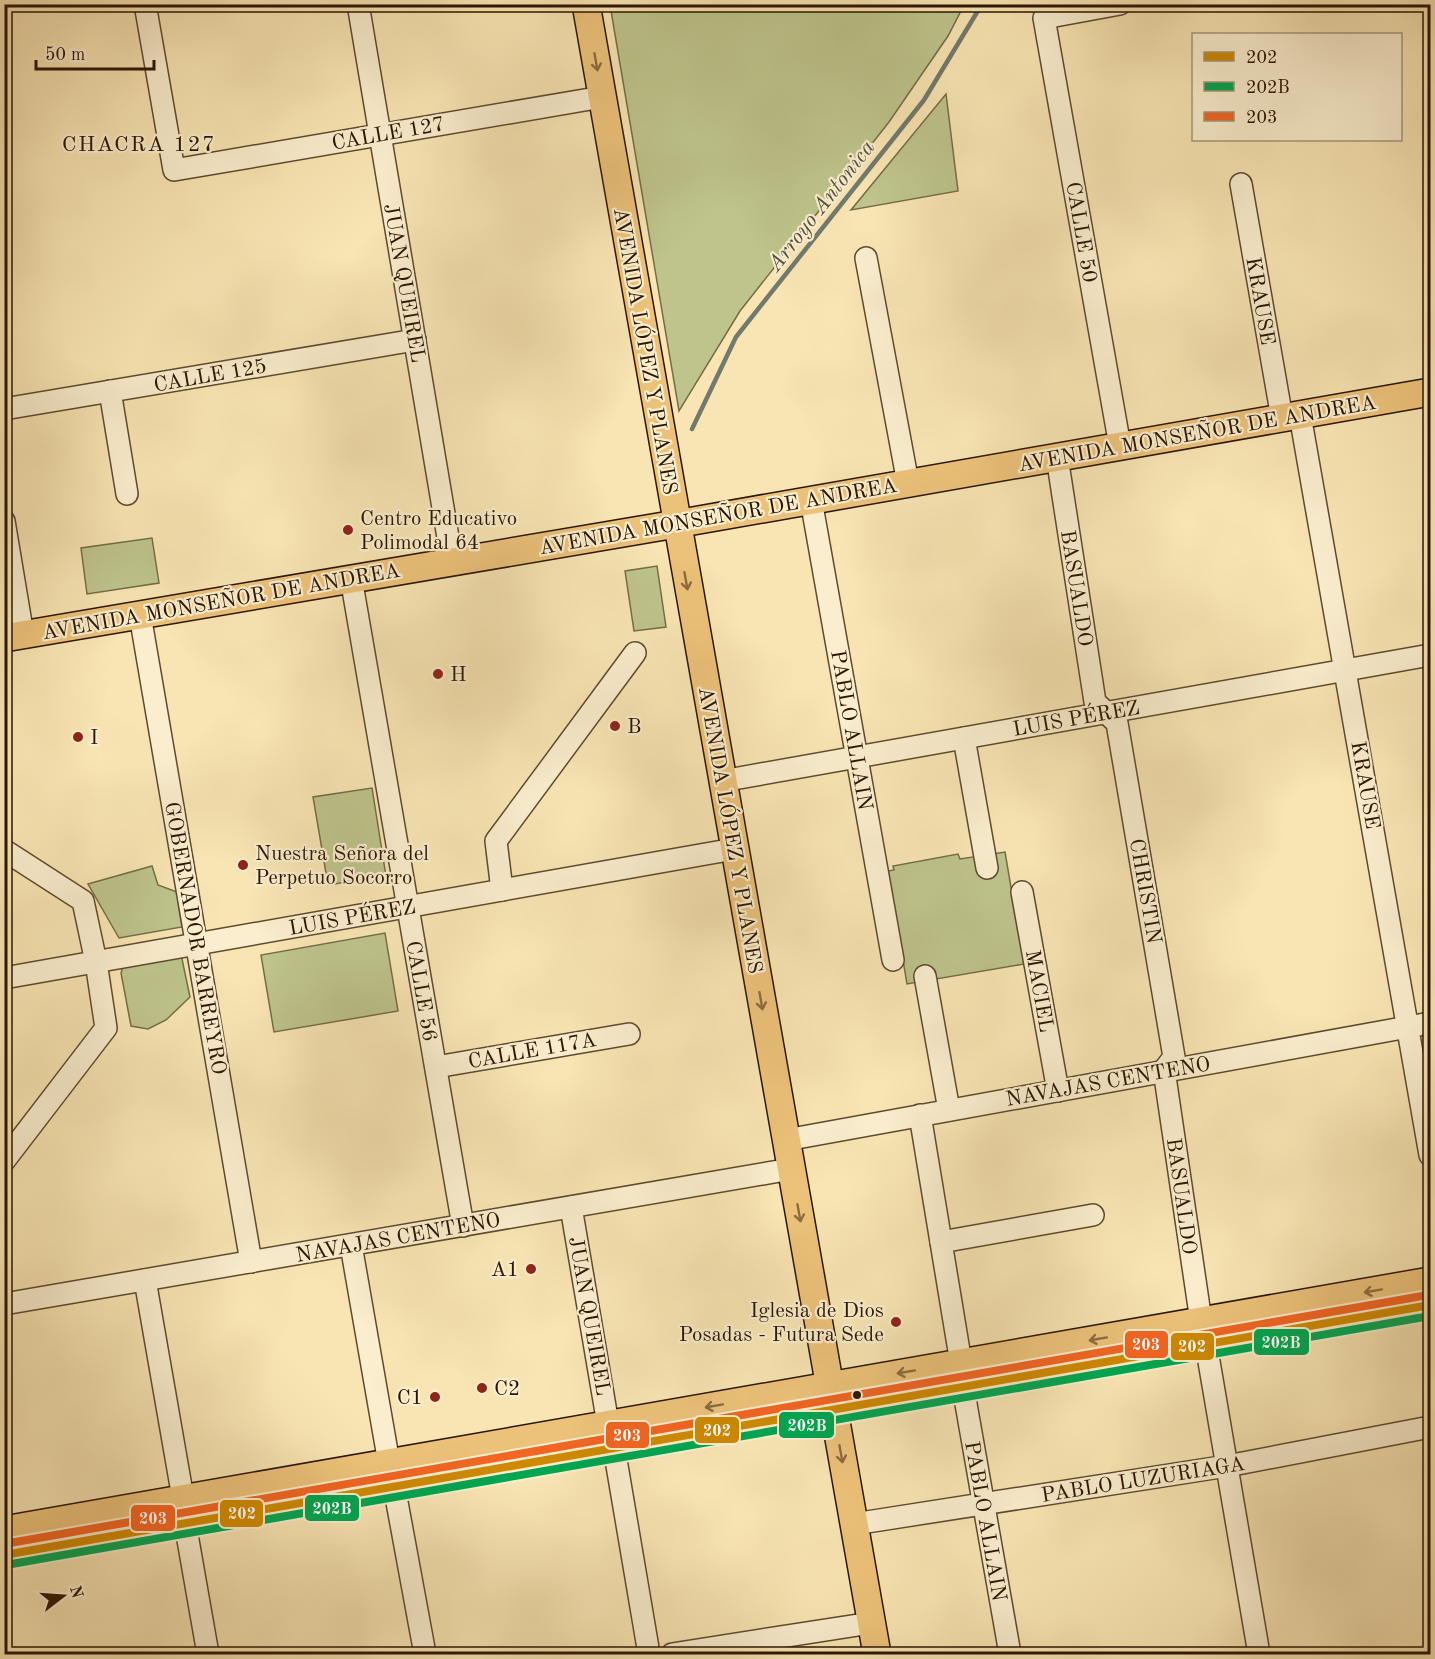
<svg xmlns="http://www.w3.org/2000/svg" width="1435" height="1659" font-family="'Old Standard TT',serif">
<style>
.green{fill:#bec48c;stroke:#746d46;stroke-width:1.5}
.lines{fill:none;stroke-linecap:round;stroke-linejoin:round}
.stream{stroke:#727a6e;stroke-width:4.5}
.minor-casing{stroke:#5e4a2e;stroke-width:24}
.major-casing{stroke:#2b1601;stroke-width:30}
.minor{stroke:#faeece;stroke-width:21}
.major{stroke:#ecc27a;stroke-width:27}
.bus-1-casing{stroke:#faeece;stroke-width:12}
.bus-2-casing{stroke:#faeece;stroke-width:12}
.bus-3-casing{stroke:#faeece;stroke-width:12}
.bus-1{stroke:#ce8900;stroke-width:8}
.bus-2{stroke:#00a651;stroke-width:8}
.bus-3{stroke:#f26522;stroke-width:8}
.oneway{stroke:#8c6c3e}
.poi-dot{fill:#8f2418;stroke:#faeece;stroke-width:2}
.bus-dot{fill:#2b1601;stroke:#faeece;stroke-width:2}
.labels{text-anchor:middle;stroke-width:4.5;stroke-linejoin:round;paint-order:stroke}
.street-label{font-size:21px;fill:#2b1601;stroke:#faeece}
.poi-label{font-size:21px;fill:#2b1601;stroke:#faeece;text-anchor:start}
.neighbourhood-label{font-size:22px;letter-spacing:1.5px;fill:#2b1601;stroke:#faeece}
.water-label{font-size:22px;font-style:italic;fill:#545041;stroke:#faeece}
.line-badge{stroke:#faeece;stroke-width:2}
.badge-label{font-size:16px;text-anchor:middle;font-weight:bold;fill:#fff}
</style>
<rect width="100%" height="100%" fill="#f8e5b3"/>
<filter id="stains"><feTurbulence type="fractalNoise" baseFrequency=".00333" numOctaves="4"/><feColorMatrix values="0 0 0 0 .2 0 0 0 0 .09 0 0 0 0 .02 0 0 0 .5 -.17"/></filter>
<radialGradient id="worn" r=".72"><stop offset=".6" stop-color="#630" stop-opacity="0"/><stop offset="1" stop-color="#630" stop-opacity=".3"/></radialGradient>
<!-- green -->
<g class="green">
<polygon points="610,5 964,5 948,36 889,122 740,311 679,411"/>
<polygon points="946,94 958,191 851,210"/>
<polygon points="152,538 159,583 87,594 81,548"/>
<polygon points="657,566 666,627 634,631 625,571"/>
<polygon points="372,788 386,876 328,885 313,797"/>
<polygon points="1005,852 1024,964 907,984 888,871 894,870 893,866 958,854 960,859"/>
<polygon points="152,866 158,885 177,892 182,927 119,938 88,884"/>
<polygon points="385,933 398,1011 274,1032 261,955"/>
<polygon points="174,953 182,959 190,997 166,1020 148,1029 131,1026 121,973 123,966"/>
</g>
<g class="lines">
<!-- stream -->
<polyline class="stream" points="692,429 736,337 924,100 982,4"/>
<!-- minor casing -->
<g class="minor-casing">
<g id="minor">
<polyline points="145,4 174,170 602,97"/>
<polyline points="358,4 452,561"/>
<polyline points="1241,184 1282,418"/>
<polyline points="866,258 908,483"/>
<polyline points="110,391 127,494"/>
<polyline points="4,409 415,340"/>
<polyline points="1300,415 1430,1155"/>
<polyline points="1120,446 1044,18 1120,4"/>
<polyline points="1057,457 1095,702 1117,723 1174,1057 1164,1070"/>
<polyline points="811,500 893,960"/>
<polyline points="4,521 23,635"/>
<polyline points="351,578 463,1226"/>
<polyline points="140,615 251,1262"/>
<polyline points="964,738 987,868"/>
<polyline points="722,781 1430,655"/>
<polyline points="4,850 83,901 96,962 106,1028 4,1161"/>
<polyline points="502,890 496,841 635,653"/>
<polyline points="1022,892 1058,1091"/>
<polyline points="925,976 949,1110"/>
<polyline points="4,978 734,849"/>
<polyline points="436,1067 629,1034"/>
<polyline points="1164,1070 1201,1321"/>
<polyline points="920,1115 961,1363"/>
<polyline points="786,1140 1430,1023"/>
<polyline points="571,1207 608,1424"/>
<polyline points="941,1242 1093,1215"/>
<polyline points="351,1245 389,1463"/>
<polyline points="145,1280 183,1498"/>
<polyline points="4,1304 791,1169"/>
<polyline points="1206,1344 1259,1654"/>
<polyline points="963,1387 1010,1654"/>
<polyline points="614,1448 649,1654"/>
<polyline points="394,1486 425,1654"/>
<polyline points="185,1523 208,1654"/>
<polyline points="854,1524 1227,1466 1430,1427"/>
<polyline points="672,1654 871,1623"/>
</g>
</g>
<!-- major casing -->
<g class="major-casing">
<g id="major">
<polyline points="586,4 877,1654"/>
<polyline points="4,638 676,524 1430,392"/>
<polyline points="4,1530 1430,1281"/>
<polyline points="4,1555 1430,1305"/>
</g>
</g>
<!-- minor -->
<use href="#minor" class="minor"/>
<!-- major -->
<use href="#major" class="major"/>
<!-- bus-1 casing -->
<g class="bus-1-casing">
<polyline id="bus-1" points="4,1555 1430,1305"/>
</g>
<!-- bus-2 casing -->
<g class="bus-2-casing">
<polyline id="bus-2" points="6,1565 1430,1316"/>
</g>
<!-- bus-3 casing -->
<g class="bus-3-casing">
<polyline id="bus-3" points="4,1544 1428,1295"/>
</g>
<!-- bus-1 -->
<use href="#bus-1" class="bus-1"/>
<!-- bus-2 -->
<use href="#bus-2" class="bus-2"/>
<!-- bus-3 -->
<use href="#bus-3" class="bus-3"/>
</g>
<!-- one-way arrows -->
<defs><path id="oneway-shaft" d="M-6 0H5M1.5-3L5.5 0L1.5 3" fill="none" stroke-width="1.6" stroke-linecap="round" stroke-linejoin="round" transform="scale(1.5)"/></defs>
<g class="oneway">
<use href="#oneway-shaft" transform="translate(596 62) rotate(80)"/>
<use href="#oneway-shaft" transform="translate(686 581) rotate(80)"/>
<use href="#oneway-shaft" transform="translate(761 1001) rotate(80)"/>
<use href="#oneway-shaft" transform="translate(799 1213) rotate(80)"/>
<use href="#oneway-shaft" transform="translate(1373 1291) rotate(170)"/>
<use href="#oneway-shaft" transform="translate(1098 1339) rotate(170)"/>
<use href="#oneway-shaft" transform="translate(906 1372) rotate(170)"/>
<use href="#oneway-shaft" transform="translate(714 1406) rotate(170)"/>
<use href="#oneway-shaft" transform="translate(841 1454) rotate(80)"/>
</g>
<!-- markers -->
<g class="poi-dot">
<circle cx="348" cy="530" r="6"/>
<circle cx="438" cy="674" r="6"/>
<circle cx="615" cy="726" r="6"/>
<circle cx="78" cy="737" r="6"/>
<circle cx="243" cy="865" r="6"/>
<circle cx="531" cy="1269" r="6"/>
<circle cx="896" cy="1322" r="6"/>
<circle cx="482" cy="1388" r="6"/>
<circle cx="435" cy="1397" r="6"/>
</g>
<circle class="bus-dot" cx="857" cy="1395" r="5"/>
<g class="labels">
<!-- street labels -->
<g class="street-label">
<text transform="translate(388 133) rotate(-10)" y="7">CALLE 127</text>
<text transform="translate(1082 232) rotate(80)" y="7">CALLE 50</text>
<text transform="translate(405 283) rotate(80)" y="7">JUAN QUEIREL</text>
<text transform="translate(1261 301) rotate(80)" y="7">KRAUSE</text>
<text transform="translate(646 351) rotate(80)" y="7">AVENIDA LÓPEZ Y PLANES</text>
<text transform="translate(210 375) rotate(-10)" y="7">CALLE 125</text>
<text transform="translate(1197 433) rotate(-10)" y="7">AVENIDA MONSEÑOR DE ANDREA</text>
<text transform="translate(718 516) rotate(-10)" y="7">AVENIDA MONSEÑOR DE ANDREA</text>
<text transform="translate(1077 588) rotate(81)" y="7">BASUALDO</text>
<text transform="translate(221 601) rotate(-10)" y="7">AVENIDA MONSEÑOR DE ANDREA</text>
<text transform="translate(1076 718) rotate(-10)" y="7">LUIS PÉREZ</text>
<text transform="translate(852 730) rotate(80)" y="7">PABLO ALLAIN</text>
<text transform="translate(1366 785) rotate(80)" y="7">KRAUSE</text>
<text transform="translate(731 830) rotate(80)" y="7">AVENIDA LÓPEZ Y PLANES</text>
<text transform="translate(1146 891) rotate(80)" y="7">CHRISTIN</text>
<text transform="translate(352 917) rotate(-10)" y="7">LUIS PÉREZ</text>
<text transform="translate(196 938) rotate(80)" y="7">GOBERNADOR BARREYRO</text>
<text transform="translate(422 991) rotate(80)" y="7">CALLE 56</text>
<text transform="translate(1040 991) rotate(80)" y="7">MACIEL</text>
<text transform="translate(532 1050) rotate(-10)" y="7">CALLE 117A</text>
<text transform="translate(1108 1081) rotate(-10)" y="7">NAVAJAS CENTENO</text>
<text transform="translate(1182 1196) rotate(82)" y="7">BASUALDO</text>
<text transform="translate(398 1237) rotate(-10)" y="7">NAVAJAS CENTENO</text>
<text transform="translate(590 1316) rotate(80)" y="7">JUAN QUEIREL</text>
<text transform="translate(1143 1479) rotate(-9)" y="7">PABLO LUZURIAGA</text>
<text transform="translate(986 1521) rotate(80)" y="7">PABLO ALLAIN</text>
</g>
<!-- poi labels -->
<g class="poi-label">
<text x="360" y="525">Centro Educativo<tspan x="360" dy="24">Polimodal 64</tspan></text>
<text x="450" y="681">H</text>
<text x="627" y="733">B</text>
<text x="90" y="744">I</text>
<text x="255" y="860">Nuestra Señora del<tspan x="255" dy="24">Perpetuo Socorro</tspan></text>
<text x="519" y="1276" text-anchor="end">A1</text>
<text x="884" y="1317" text-anchor="end">Iglesia de Dios<tspan x="884" dy="24">Posadas - Futura Sede</tspan></text>
<text x="494" y="1395">C2</text>
<text x="423" y="1404" text-anchor="end">C1</text>
</g>
<!-- neighbourhood labels -->
<g class="neighbourhood-label">
<text x="139" y="151">CHACRA 127</text>
</g>
<!-- water labels -->
<g class="water-label">
<text transform="translate(820 205) rotate(-52)" y="8">Arroyo Antonica</text>
</g>
</g>
<g class="line-badge">
<rect x="1253" y="1328" width="57" height="28" rx="6" fill="#00a651"/>
<rect x="1124" y="1330" width="45" height="29" rx="6" fill="#f26522"/>
<rect x="1170" y="1332" width="45" height="29" rx="6" fill="#ce8900"/>
<rect x="778" y="1411" width="57" height="28" rx="6" fill="#00a651"/>
<rect x="694" y="1416" width="46" height="28" rx="6" fill="#ce8900"/>
<rect x="605" y="1421" width="45" height="28" rx="6" fill="#f26522"/>
<rect x="304" y="1494" width="56" height="28" rx="6" fill="#00a651"/>
<rect x="219" y="1499" width="45" height="29" rx="6" fill="#ce8900"/>
<rect x="130" y="1504" width="46" height="28" rx="6" fill="#f26522"/>
</g>
<g class="badge-label">
<text x="1281" y="1348">202B</text>
<text x="1146" y="1350">203</text>
<text x="1192" y="1352">202</text>
<text x="807" y="1431">202B</text>
<text x="717" y="1436">202</text>
<text x="627" y="1441">203</text>
<text x="332" y="1514">202B</text>
<text x="242" y="1519">202</text>
<text x="153" y="1524">203</text>
</g>
<!-- margin -->
<rect width="1435" height="1659" fill="none" stroke="#f8e5b3" stroke-width="24"/>
<rect x="6" y="6" width="1423" height="1647" fill="none" stroke="#2b1601" stroke-width="3"/>
<rect x="12" y="12" width="1411" height="1635" fill="none" stroke="#2b1601" stroke-width="1.5"/>
<!-- legend -->
<rect x="1192" y="33" width="210" height="108" fill="#faeece" stroke="#a7987c" stroke-width="1.5"/>
<rect x="1204" y="52" width="30" height="9" fill="#ce8900" stroke="#a7987c" stroke-width="1.5"/>
<text x="1246" y="63" font-size="18" fill="#2b1601">202</text>
<rect x="1204" y="82" width="30" height="9" fill="#00a651" stroke="#a7987c" stroke-width="1.5"/>
<text x="1246" y="93" font-size="18" fill="#2b1601">202B</text>
<rect x="1204" y="112" width="30" height="9" fill="#f26522" stroke="#a7987c" stroke-width="1.5"/>
<text x="1246" y="123" font-size="18" fill="#2b1601">203</text>
<!-- north arrow -->
<g transform="translate(63 1596) rotate(73)" stroke="#faeece" stroke-width="4.5" paint-order="stroke">
<path d="M0-4.5L10 22L0 15L-10 22Z" fill="#2b1601"/>
<text y="-9" font-size="16" font-weight="bold" text-anchor="middle" fill="#2b1601">N</text>
</g>
<!-- scale -->
<path d="M36 60v9h118v-9" fill="none" stroke="#2b1601" stroke-width="3"/>
<text x="45" y="60" font-size="18" fill="#2b1601" stroke="#faeece" stroke-width="4.5" paint-order="stroke">50 m</text>
<rect width="100%" height="100%" filter="url(#stains)"/>
<rect width="100%" height="100%" fill="url(#worn)"/>
</svg>
